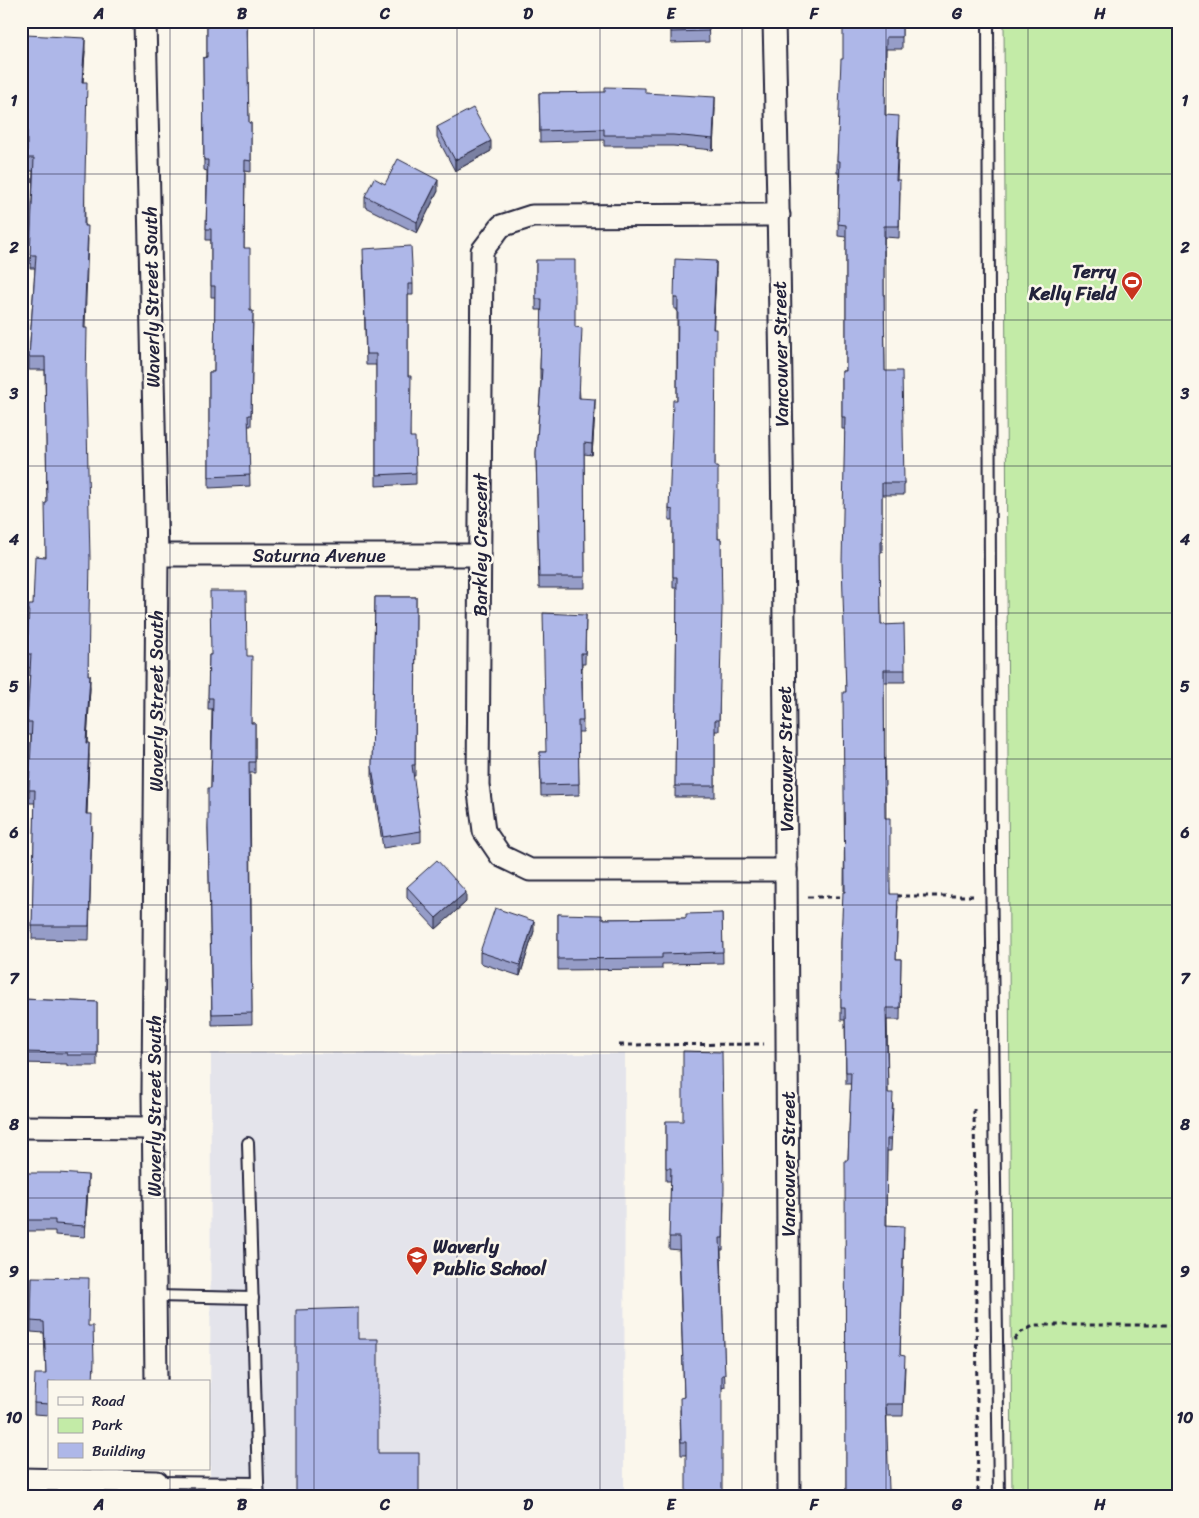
<svg xmlns="http://www.w3.org/2000/svg" width="1199" height="1518" font-family="Sriracha,sans-serif">
<style>
.built{fill:#e4e4eb}
.green{fill:#c3eba7;stroke:#728671}
.lines{fill:none;stroke-linecap:round;stroke-linejoin:round}
.service-casing{stroke:#22223b;stroke-width:14}
.minor-casing{stroke:#22223b;stroke-width:25}
.path{stroke:#22223b;stroke-width:3;stroke-dasharray:5 4;stroke-linecap:butt}
.service{stroke:#fbf7ec;stroke-width:10}
.minor{stroke:#fbf7ec;stroke-width:21}
.wall{fill:#969dc8;stroke:#22223b}
.shaded-wall{fill:#7a80a2;stroke:#22223b}
.building{fill:#aeb7e8;stroke:#22223b}
.grid{fill:none;stroke:#22223b;stroke-width:1;stroke-opacity:0.55}
.labels{text-anchor:middle;stroke-width:5;stroke-linejoin:round;paint-order:stroke}
.poi-label{font-size:19px;font-weight:bold;fill:#22223b;stroke:#fbf7ec;text-anchor:end}
.street-label{font-size:19px;fill:#22223b;stroke:#fbf7ec}
.neatline{fill:none;stroke:#22223b;stroke-width:2}
.grid-label{font-size:16px;text-anchor:middle;font-weight:bold;fill:#22223b}
</style>
<rect width="100%" height="100%" fill="#fbf7ec"/>
<filter id="ink" filterUnits="userSpaceOnUse"><feTurbulence type="fractalNoise" baseFrequency=".02" numOctaves="2"/><feDisplacementMap in="SourceGraphic" scale="10" xChannelSelector="R" yChannelSelector="G"/><feConvolveMatrix kernelMatrix="1 2 1 2 8 2 1 2 1" color-interpolation-filters="sRGB"/></filter>
<g filter="url(#ink)">
<!-- built -->
<polygon class="built" points="211,1053 625,1054 624,1497 210,1497"/>
<!-- green -->
<polygon class="green" points="1004,21 1178,21 1178,1497 1012,1497"/>
<g class="lines">
<!-- service casing -->
<g class="service-casing">
<g id="service">
<polyline points="988,21 991,864 999,1497"/>
<polyline points="155,1296 253,1298"/>
<polyline points="157,1482 258,1483 248,1143"/>
<polyline points="258,1483 259,1497"/>
</g>
</g>
<!-- minor casing -->
<g class="minor-casing">
<g id="minor">
<polyline points="145,21 157,555 153,1093 156,1382"/>
<path d="M774,21C786,513 787,1005 789,1497"/>
<polyline points="779,215 532,216 501,226 482,251 478,785 484,831 501,856 530,870 786,870"/>
<polyline points="157,555 480,555"/>
<polyline points="21,1127 153,1128"/>
<polyline points="21,1479 157,1482"/>
</g>
</g>
<!-- path -->
<g class="path">
<polyline points="896,896 973,896"/>
<polyline points="808,897 844,897"/>
<polyline points="619,1045 764,1044"/>
<polyline points="974,1109 978,1497"/>
<polyline points="1014,1340 1020,1333 1035,1325 1178,1325"/>
</g>
<!-- service -->
<use href="#service" class="service"/>
<!-- minor -->
<use href="#minor" class="minor"/>
</g>
<!-- wall -->
<g class="wall">
<polygon points="207,21 248,21 247,40 249,123 251,123 251,172 245,171 244,248 250,311 253,311 251,426 248,426 250,486 209,488 209,372 214,372 215,297 211,297 211,240 206,240 207,171 204,170 203,58 207,57"/>
<polygon points="671,21 708,21 709,42 671,43"/>
<polygon points="902,21 902,49 886,49 885,115 899,128 897,180 900,192 899,238 884,237 884,288 885,371 904,483 904,495 882,495 882,552 880,552 881,625 905,670 905,682 884,682 885,818 890,894 898,906 896,959 901,959 900,1020 887,1020 888,1093 893,1105 891,1151 887,1151 886,1225 904,1237 900,1355 905,1367 903,1416 886,1416 846,1497 848,1160 851,1084 846,1084 845,1020 841,1020 841,942 844,892 846,692 845,429 842,429 842,371 846,371 846,237 838,236 839,173 837,173 837,161 843,59"/>
<polygon points="85,51 83,82 85,226 88,239 85,328 88,675 90,688 87,743 89,756 87,814 92,827 89,940 32,939 35,803 29,803 31,735 27,735 27,722 30,668 27,667 27,654 33,605 46,557 47,503 45,370 29,370 29,357 35,268 30,268 33,171 27,171 27,126 24,126 24,113"/>
<polygon points="539,93 645,93 715,108 713,150 673,146 604,146 604,140 540,142"/>
<polygon points="437,127 491,151 455,171 437,137"/>
<polygon points="385,184 438,191 417,233 365,207 365,196"/>
<polygon points="363,260 413,284 413,295 408,295 408,376 410,437 416,473 416,484 376,486 376,365 366,365"/>
<polygon points="536,260 575,327 580,398 595,410 592,455 584,454 585,588 539,588 536,453 541,380 540,380 540,369 542,310 536,310"/>
<polygon points="716,272 713,329 715,467 718,539 721,539 719,731 715,731 715,797 675,797 677,588 673,588 673,520 669,520 669,509 677,400 677,309 674,309 674,298"/>
<polygon points="375,597 416,597 415,776 413,776 421,831 421,842 383,848 372,777"/>
<polygon points="586,615 585,664 582,664 583,732 578,732 579,795 541,796 540,752 546,752"/>
<polygon points="209,655 247,656 251,723 255,723 255,773 250,773 252,1024 212,1025 208,828 211,788 212,709 208,709"/>
<polygon points="407,887 466,902 436,929 407,898"/>
<polygon points="722,913 723,963 662,964 662,969 558,970 558,914 602,919 686,918"/>
<polygon points="534,931 520,976 480,963 480,952"/>
<polygon points="21,999 97,1002 97,1066 67,1066 67,1064 21,1063"/>
<polygon points="666,1121 724,1201 723,1250 721,1250 725,1387 722,1388 686,1455 681,1455 680,1410 684,1397 679,1250 669,1249 671,1181 666,1181"/>
<polygon points="21,1173 88,1186 85,1237 55,1235 55,1231 21,1231"/>
<polygon points="32,1277 88,1326 94,1371 49,1382 49,1415 34,1414 34,1403 46,1374 44,1333 31,1332"/>
</g>
<!-- shaded-wall -->
<g class="shaded-wall">
<polygon points="85,38 85,51 82,95 82,82"/>
<polygon points="715,97 715,108 713,150 713,139"/>
<polygon points="491,141 491,151 455,171 455,160"/>
<polygon points="438,180 438,191 417,233 417,222"/>
<polygon points="716,261 716,272 713,339 713,329"/>
<polygon points="595,399 595,410 592,455 592,444"/>
<polygon points="90,675 90,688 86,756 86,743"/>
<polygon points="89,743 89,756 86,827 86,814"/>
<polygon points="466,892 466,902 436,929 436,918"/>
<polygon points="534,921 534,931 520,976 520,965"/>
<polygon points="88,1175 88,1186 85,1237 85,1226"/>
</g>
<!-- building -->
<g class="building">
<polygon points="207,21 247,21 249,123 251,123 251,161 245,160 244,248 250,248 250,311 253,311 251,415 248,415 250,475 209,477 209,372 214,372 215,286 211,286 211,229 206,229 208,160 204,160 203,58 207,57"/>
<polygon points="671,21 708,21 709,31 671,32"/>
<polygon points="843,21 902,21 902,37 886,37 885,115 899,116 896,180 900,180 899,226 884,226 884,287 885,371 902,371 904,483 882,483 882,541 880,541 881,625 904,624 905,670 884,670 885,818 890,818 890,894 898,894 896,959 901,959 900,1008 886,1008 888,1093 893,1093 891,1139 887,1139 886,1225 904,1226 900,1355 905,1356 903,1404 886,1404 889,1490 908,1491 908,1497 846,1497 845,1160 848,1160 851,1072 846,1072 845,1008 841,1008 841,942 843,892 845,892 843,692 846,692 842,563 845,417 842,417 842,371 846,371 846,225 838,224 840,161 837,161 841,59 843,59"/>
<polygon points="26,35 85,38 82,82 87,82 84,226 88,226 84,328 87,328 86,382 90,558 88,675 90,675 86,743 89,743 86,814 92,814 89,926 32,926 35,790 29,790 32,722 27,722 31,654 27,654 29,605 33,605 35,556 46,557 45,503 47,503 45,357 29,357 36,255 30,255 34,158 27,158 27,113 24,113"/>
<polygon points="605,87 645,88 645,93 715,97 713,139 673,135 604,135 604,129 540,131 539,93 605,92"/>
<polygon points="473,108 491,141 455,160 437,127"/>
<polygon points="398,159 438,180 417,222 365,196 374,178 385,184"/>
<polygon points="411,246 413,284 408,284 408,376 411,376 410,437 415,437 416,473 376,475 376,354 366,354 363,249"/>
<polygon points="675,259 716,261 713,329 716,329 715,467 718,467 718,539 721,539 722,609 719,720 715,720 715,786 675,786 677,577 673,577 673,510 669,509 673,400 677,400 678,298 674,298"/>
<polygon points="536,260 575,260 575,327 582,328 579,398 595,399 592,444 584,443 585,577 539,577 536,453 542,369 540,369 542,299 536,299"/>
<polygon points="210,591 246,591 247,656 252,656 251,723 255,723 255,762 249,762 252,1013 212,1014 208,828 208,788 211,788 213,698 208,698 209,655 211,655"/>
<polygon points="375,597 416,597 415,765 412,765 421,831 383,837 372,767"/>
<polygon points="543,613 586,615 585,653 581,653 583,721 578,721 579,784 541,785 540,752 546,752"/>
<polygon points="437,860 466,892 436,918 407,887"/>
<polygon points="495,908 534,921 520,965 480,952"/>
<polygon points="722,913 723,952 662,954 662,958 558,959 558,914 602,915 602,919 686,918 686,914"/>
<polygon points="21,999 97,1002 97,1055 67,1055 67,1053 21,1052"/>
<polygon points="683,1051 722,1052 724,1188 723,1238 720,1238 725,1375 722,1375 722,1497 686,1497 686,1442 681,1442 680,1398 684,1397 679,1237 669,1237 671,1168 666,1168 666,1121 683,1121"/>
<polygon points="21,1173 58,1173 88,1175 85,1226 55,1224 55,1220 21,1220"/>
<polygon points="32,1277 89,1278 88,1326 93,1326 94,1361 93,1382 49,1382 49,1404 34,1403 35,1374 46,1374 44,1322 31,1321"/>
<polygon points="358,1308 358,1339 378,1339 378,1453 419,1453 419,1497 296,1497 296,1310"/>
</g>
</g>
<!-- grid -->
<path class="grid" d="M170,21V1382M314,21V1497M457,21V1497M600,21V1497M742,21V1497M886,21V1497M1028,21V1497M21,174H1178M21,320H1178M21,466H1178M21,613H1178M21,759H1178M21,905H1178M21,1052H1178M21,1198H1178M21,1344H1178M170,1469V1497"/>
<!-- icons -->
<defs>
<g id="stadium-pin" transform="scale(1.125)"><path d="M0 17L-7.5 6A9.5 9.5 0 1 1 7.5 6Z" fill="#c8321e" stroke="#fbf7ec"/><path d="M0-5a6.5 5 0 1 0 0 10a6.5 5 0 1 0 0-10ZM-3.5-1.8h7v3.6h-7Z" fill="#fff"/></g>
<g id="school-pin" transform="scale(1.125)"><path d="M0 17L-7.5 6A9.5 9.5 0 1 1 7.5 6Z" fill="#c8321e" stroke="#fbf7ec"/><path d="M0-5L7-2L0 1L-7-2ZM-4 1L0 2.5L4 1V4Q0 6-4 4Z" fill="#fff"/></g>
</defs>
<g fill-rule="evenodd">
<use href="#stadium-pin" x="1132" y="282"/>
<use href="#school-pin" x="417" y="1257"/>
</g>
<g class="labels">
<!-- poi labels -->
<g class="poi-label">
<text x="1116" y="278">Terry<tspan x="1116" dy="22">Kelly Field</tspan></text>
<text x="433" y="1253" text-anchor="start">Waverly<tspan x="433" dy="22">Public School</tspan></text>
</g>
<!-- street labels -->
<g class="street-label">
<text transform="translate(151 297) rotate(-91)" y="7">Waverly Street South</text>
<text transform="translate(780 354) rotate(-91)" y="7">Vancouver Street</text>
<text transform="translate(480 545) rotate(-90)" y="7">Barkley Crescent</text>
<text x="319" y="562">Saturna Avenue</text>
<text transform="translate(156 701) rotate(-90)" y="7">Waverly Street South</text>
<text transform="translate(785 759) rotate(-91)" y="7">Vancouver Street</text>
<text transform="translate(154 1106) rotate(-90)" y="7">Waverly Street South</text>
<text transform="translate(788 1164) rotate(-90)" y="7">Vancouver Street</text>
</g>
</g>
<!-- margin -->
<rect width="1199" height="1518" fill="none" stroke="#fbf7ec" stroke-width="55"/>
<!-- legend -->
<rect x="48" y="1380" width="162" height="90" fill="#fbf7ec" stroke="#a4a2a5"/>
<rect x="58" y="1397" width="25" height="8" fill="#fbf7ec" stroke="#a4a2a5"/>
<text x="92" y="1406" font-size="15" fill="#22223b">Road</text>
<rect x="58" y="1418" width="25" height="15" fill="#c3eba7" stroke="#a4a2a5"/>
<text x="92" y="1430" font-size="15" fill="#22223b">Park</text>
<rect x="58" y="1443" width="25" height="15" fill="#aeb7e8" stroke="#a4a2a5"/>
<text x="92" y="1456" font-size="15" fill="#22223b">Building</text>
<rect x="28" y="28" width="1144" height="1462" class="neatline"/>
<g class="grid-label">
<text x="99" y="19">A</text>
<text x="242" y="19">B</text>
<text x="385" y="19">C</text>
<text x="528" y="19">D</text>
<text x="671" y="19">E</text>
<text x="814" y="19">F</text>
<text x="957" y="19">G</text>
<text x="1100" y="19">H</text>
<text x="14" y="106">1</text>
<text x="1185" y="106">1</text>
<text x="14" y="253">2</text>
<text x="1185" y="253">2</text>
<text x="14" y="399">3</text>
<text x="1185" y="399">3</text>
<text x="14" y="545">4</text>
<text x="1185" y="545">4</text>
<text x="14" y="692">5</text>
<text x="1185" y="692">5</text>
<text x="14" y="838">6</text>
<text x="1185" y="838">6</text>
<text x="14" y="984">7</text>
<text x="1185" y="984">7</text>
<text x="14" y="1130">8</text>
<text x="1185" y="1130">8</text>
<text x="14" y="1277">9</text>
<text x="1185" y="1277">9</text>
<text x="14" y="1423">10</text>
<text x="1185" y="1423">10</text>
<text x="99" y="1510">A</text>
<text x="242" y="1510">B</text>
<text x="385" y="1510">C</text>
<text x="528" y="1510">D</text>
<text x="671" y="1510">E</text>
<text x="814" y="1510">F</text>
<text x="957" y="1510">G</text>
<text x="1100" y="1510">H</text>
</g>
</svg>
